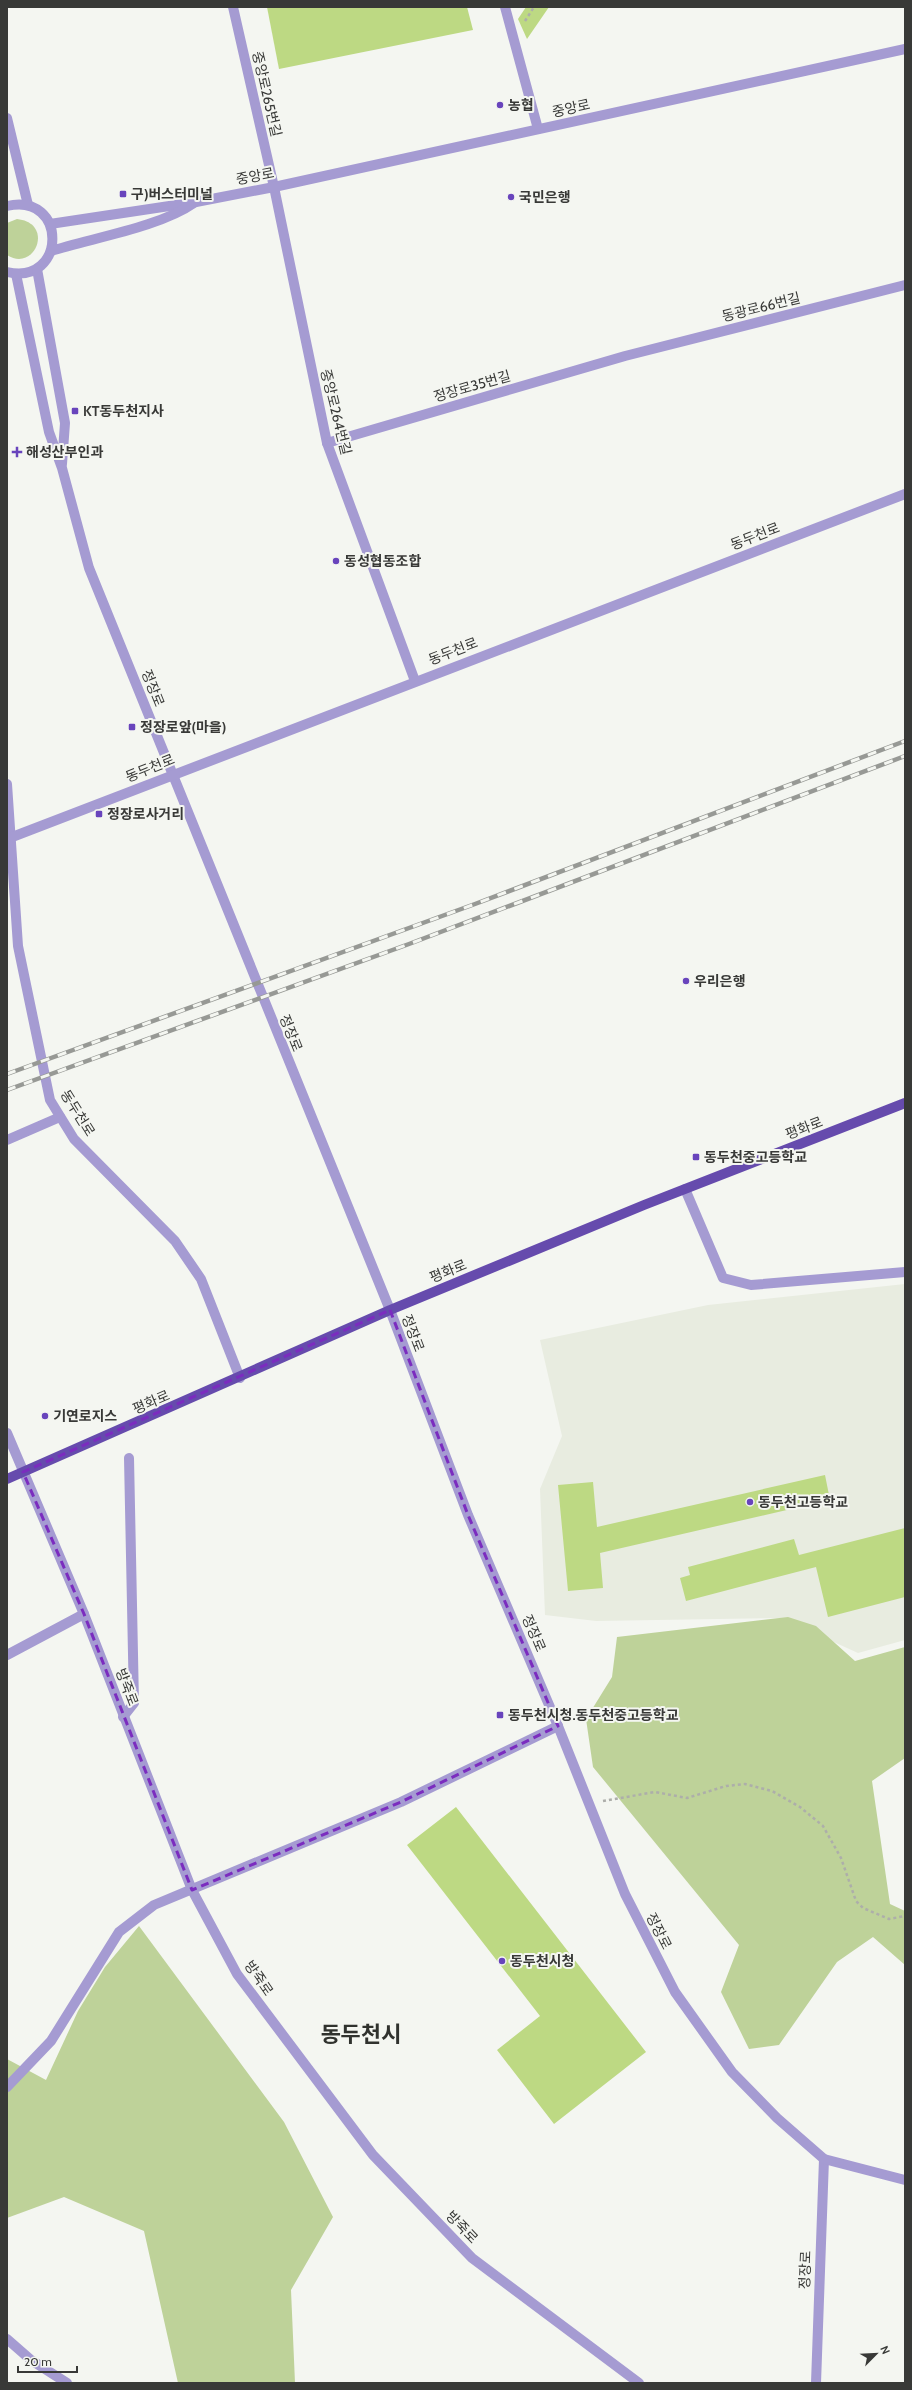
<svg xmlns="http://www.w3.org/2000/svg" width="912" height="2390" font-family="Cabin,'Noto Sans KR',sans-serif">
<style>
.built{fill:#e8ece0}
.green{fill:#bed299}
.building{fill:#bdd983}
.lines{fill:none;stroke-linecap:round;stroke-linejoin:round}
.path{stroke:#adaeaa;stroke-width:2.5;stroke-dasharray:3 3;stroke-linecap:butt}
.minor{stroke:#a59bd2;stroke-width:10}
.major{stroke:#664bad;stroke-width:10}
.rail-casing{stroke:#979995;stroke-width:4.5}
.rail{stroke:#f4f6f1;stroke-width:3;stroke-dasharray:9;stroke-linecap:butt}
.marked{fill:none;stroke:#7b2cbf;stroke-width:3;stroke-dasharray:8 5;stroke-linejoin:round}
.poi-dot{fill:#6844bc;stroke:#f4f6f1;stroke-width:1.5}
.labels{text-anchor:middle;stroke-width:4;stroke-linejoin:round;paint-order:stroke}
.street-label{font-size:14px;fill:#383937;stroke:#f4f6f1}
.poi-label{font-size:14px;font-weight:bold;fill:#383937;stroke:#f4f6f1;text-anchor:start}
.town-label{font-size:22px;font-weight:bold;fill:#30322e;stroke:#f4f6f1}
</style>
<rect width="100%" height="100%" fill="#f4f6f1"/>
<!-- built -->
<polygon class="built" points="905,1284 905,1640 858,1653 781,1618 596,1621 545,1615 540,1489 562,1436 540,1340 708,1305"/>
<!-- green -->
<g class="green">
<path d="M17,219C55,223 35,273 7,255V223Z"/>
<polygon points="788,1617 816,1626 855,1661 905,1647 905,1758 872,1781 890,1904 905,1911 905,1965 873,1937 837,1962 779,2045 749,2049 721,1992 739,1945 593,1767 586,1719 612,1677 617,1637"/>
<polygon points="139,1926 284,2122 333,2217 291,2290 295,2383 178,2383 144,2231 64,2197 7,2218 7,2059 46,2080 78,2011 105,1967"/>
</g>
<!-- building -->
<g class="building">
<polygon points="267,7 467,7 473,30 279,69"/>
<polygon points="526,7 549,7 527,39 518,19"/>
<polygon points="825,1475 830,1500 600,1553 603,1588 568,1591 558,1485 593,1482 597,1527"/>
<polygon points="905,1528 905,1597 828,1617 816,1567 686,1601 680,1578 690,1575 688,1567 794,1539 799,1555"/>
<polygon points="456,1807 646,2052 554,2124 497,2050 540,2016 407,1845"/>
</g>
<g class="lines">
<!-- path -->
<g class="path">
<polyline points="525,21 534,7"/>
<polyline points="603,1801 655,1792 687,1798 726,1786 745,1784 772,1791 800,1807 823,1826 841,1858 856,1901 863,1908 889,1919 905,1916"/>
</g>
<!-- minor -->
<g class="minor">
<polyline points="233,7 274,187 327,443 415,681"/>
<polyline points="505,7 538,129"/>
<polyline points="7,118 28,205"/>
<path d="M7,206C68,192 67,286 7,272"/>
<polyline points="50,224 196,202 274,187 905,49"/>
<path d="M51,251C92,238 160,227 194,203"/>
<polyline points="37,269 65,423 62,464"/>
<polyline points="16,274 49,432 62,468 89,568 390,1310 468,1515 558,1726 625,1894 675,1992 732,2072 777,2118 824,2159 816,2383"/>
<polyline points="327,443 625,356 905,285"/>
<polyline points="7,784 18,946 50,1100 74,1139 175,1241 201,1279 240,1378"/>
<polyline points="7,839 905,494"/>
<polyline points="7,1140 60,1117"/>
<polyline points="685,1189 723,1278 751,1285 905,1272"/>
<polyline points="7,1433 84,1614 192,1890 237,1974 373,2155 472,2258 639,2383"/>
<polyline points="7,1655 84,1614"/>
<polyline points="123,1717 134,1703 129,1458"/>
<polyline points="7,2087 51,2041 119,1932 154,1905 401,1802 558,1726"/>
<polyline points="824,2159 905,2180"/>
<polyline points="7,2339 31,2360 67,2383"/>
</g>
<!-- major -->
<polyline class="major" points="7,1479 390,1310 644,1205 905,1103"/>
<!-- rail casing -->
<g class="rail-casing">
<g id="rail">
<polyline points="7,1074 475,904 905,741"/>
<polyline points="7,1090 409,944 905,756"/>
</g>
</g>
<!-- rail -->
<use href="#rail" class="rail"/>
</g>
<!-- marked area -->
<path class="marked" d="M390,1310L468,1515L558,1726L401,1802L192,1890L84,1614L23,1472Z"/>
<!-- markers -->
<g class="poi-dot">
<circle cx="500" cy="105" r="4"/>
<rect x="119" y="190" width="8" height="8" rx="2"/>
<circle cx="511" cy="197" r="4"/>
<rect x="71" y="407" width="8" height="8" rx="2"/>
<path d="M15 446h4v4h4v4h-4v4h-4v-4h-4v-4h4z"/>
<circle cx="336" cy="561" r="4"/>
<rect x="128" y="723" width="8" height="8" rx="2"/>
<rect x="95" y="810" width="8" height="8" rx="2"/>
<circle cx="686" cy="981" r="4"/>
<rect x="692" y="1153" width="8" height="8" rx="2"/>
<circle cx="45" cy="1416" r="4"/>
<circle cx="750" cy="1502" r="4"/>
<rect x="496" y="1711" width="8" height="8" rx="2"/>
<circle cx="502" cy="1961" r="4"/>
</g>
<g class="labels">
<!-- street labels -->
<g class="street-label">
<text transform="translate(267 94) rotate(77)" y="5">중앙로265번길</text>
<text transform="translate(571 108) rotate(-12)" y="5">중앙로</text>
<text transform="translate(255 176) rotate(-11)" y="5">중앙로</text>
<text transform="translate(761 307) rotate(-14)" y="5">동광로66번길</text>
<text transform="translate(472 386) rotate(-16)" y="5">정장로35번길</text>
<text transform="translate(336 412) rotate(76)" y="5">중앙로264번길</text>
<text transform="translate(755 536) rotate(-21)" y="5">동두천로</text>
<text transform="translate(453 651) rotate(-21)" y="5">동두천로</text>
<text transform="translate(153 688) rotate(68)" y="5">정장로</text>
<text transform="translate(150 768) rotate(-22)" y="5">동두천로</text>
<text transform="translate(291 1033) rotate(68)" y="5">정장로</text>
<text transform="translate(78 1113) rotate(58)" y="5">동두천로</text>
<text transform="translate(804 1128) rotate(-21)" y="5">평화로</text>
<text transform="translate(448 1271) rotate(-22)" y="5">평화로</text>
<text transform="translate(413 1333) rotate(69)" y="5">정장로</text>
<text transform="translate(151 1402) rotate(-23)" y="5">평화로</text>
<text transform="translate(534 1633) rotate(67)" y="5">정장로</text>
<text transform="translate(127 1687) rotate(69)" y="5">방죽로</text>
<text transform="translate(659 1931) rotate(63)" y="5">정장로</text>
<text transform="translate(259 1978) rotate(55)" y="5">방죽로</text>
<text transform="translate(462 2227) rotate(46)" y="5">방죽로</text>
<text transform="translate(805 2270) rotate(-88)" y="5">정장로</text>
</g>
<!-- poi labels -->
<g class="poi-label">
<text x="508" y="110">농협</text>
<text x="131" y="199">구)버스터미널</text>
<text x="519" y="202">국민은행</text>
<text x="83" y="416">KT동두천지사</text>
<text x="26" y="457">해성산부인과</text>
<text x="344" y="566">동성협동조합</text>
<text x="140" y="732">정장로앞(마을)</text>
<text x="107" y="819">정장로사거리</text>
<text x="694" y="986">우리은행</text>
<text x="704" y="1162">동두천중고등학교</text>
<text x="53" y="1421">기연로지스</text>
<text x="758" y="1507">동두천고등학교</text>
<text x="508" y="1720">동두천시청.동두천중고등학교</text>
<text x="510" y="1966">동두천시청</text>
</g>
<!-- town labels -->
<g class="town-label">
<text x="361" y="2042">동두천시</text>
</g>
</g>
<!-- border -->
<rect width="912" height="2390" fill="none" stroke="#383937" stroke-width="16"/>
<!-- north arrow -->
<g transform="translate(876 2354) rotate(66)" stroke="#f4f6f1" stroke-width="3" paint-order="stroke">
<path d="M0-3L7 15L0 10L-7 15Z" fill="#383937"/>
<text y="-6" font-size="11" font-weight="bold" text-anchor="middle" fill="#383937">N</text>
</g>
<!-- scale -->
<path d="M18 2366v6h59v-6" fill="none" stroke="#383937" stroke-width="2"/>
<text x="24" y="2366" font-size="12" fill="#383937" stroke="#f4f6f1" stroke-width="3" paint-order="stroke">20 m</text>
</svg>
